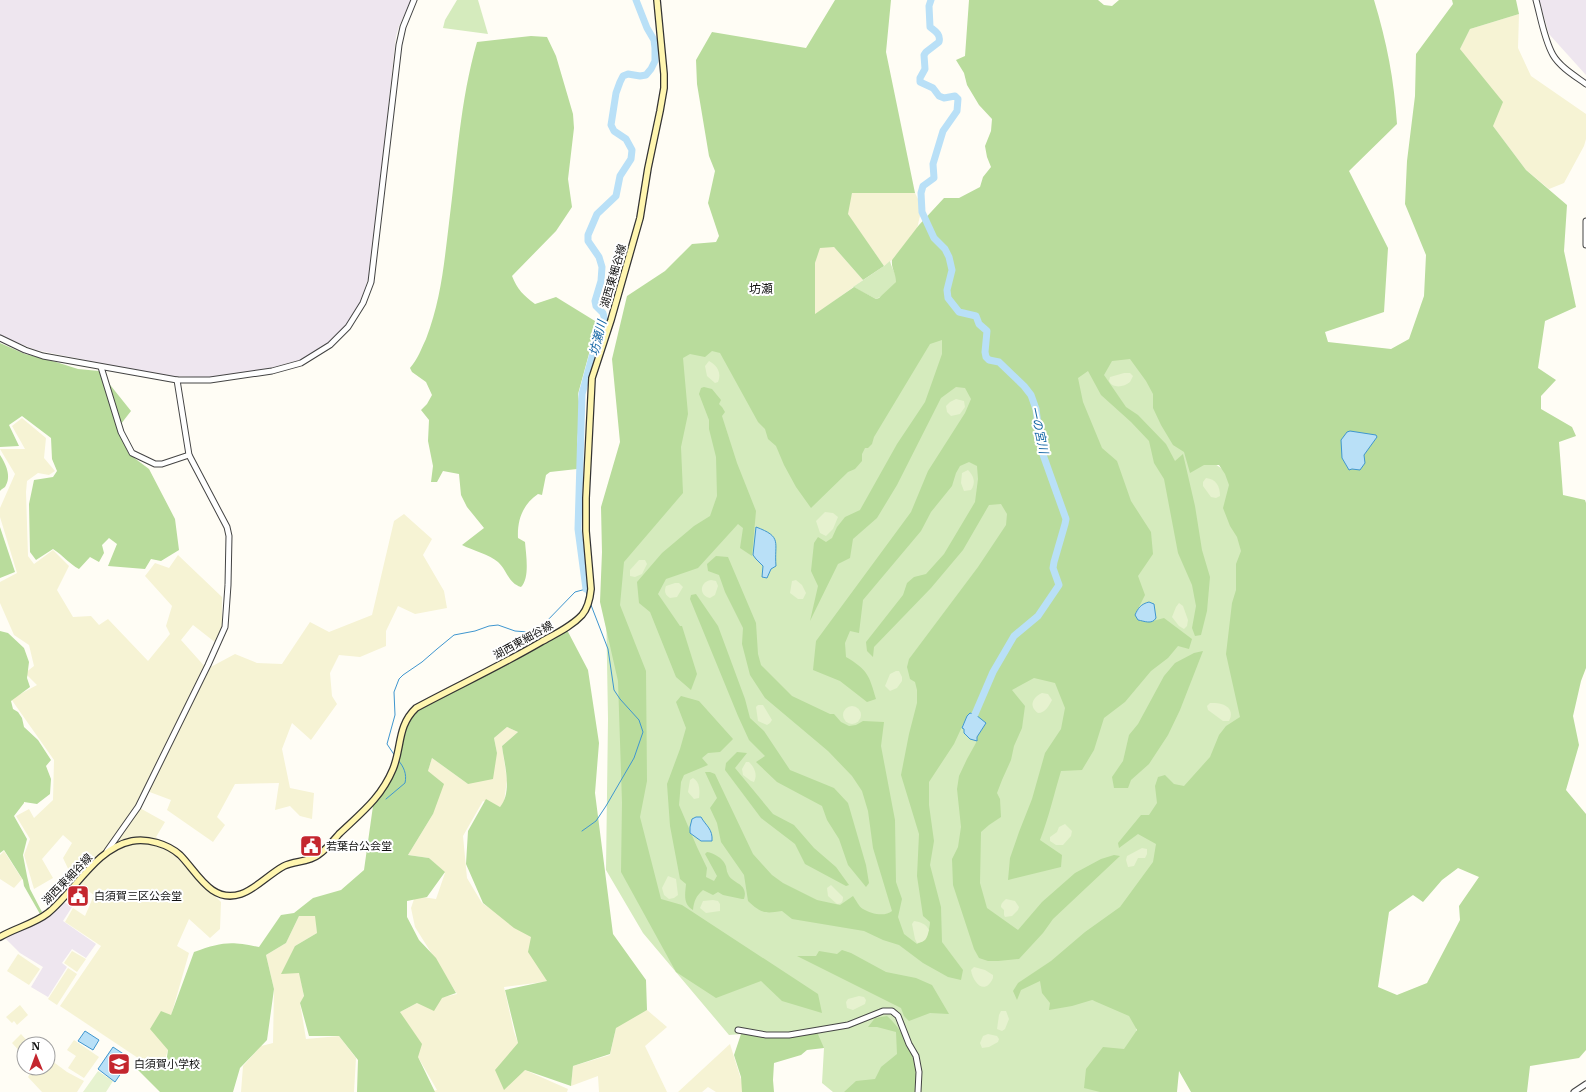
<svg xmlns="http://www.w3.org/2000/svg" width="1586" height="1092" font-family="'IBM Plex Serif','Noto Sans JP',serif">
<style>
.industrial{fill:#eee6ef}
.farmland{fill:#f6f3d4}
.green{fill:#d5ebbd}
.forest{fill:#b9dc9c;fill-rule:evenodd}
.pitch{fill:#e6f2cf}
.water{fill:#b9e0f7;stroke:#3f96cf}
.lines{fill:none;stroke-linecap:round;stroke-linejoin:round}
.stream{stroke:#3f96cf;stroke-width:1}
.river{stroke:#b9e0f7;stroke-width:7}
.tertiary-casing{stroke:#444;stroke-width:7}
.secondary-casing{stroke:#333;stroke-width:8}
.tertiary{stroke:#fff;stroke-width:5}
.secondary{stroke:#fff6b0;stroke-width:5.5}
.labels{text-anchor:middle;stroke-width:4;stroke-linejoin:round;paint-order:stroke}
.street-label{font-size:11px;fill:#111;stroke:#fff}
.poi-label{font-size:11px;fill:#111;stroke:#fff;text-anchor:start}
.neighbourhood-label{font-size:12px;fill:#111;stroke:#fff}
.water-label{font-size:12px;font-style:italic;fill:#1768a6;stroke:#fff}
</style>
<rect width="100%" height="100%" fill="#fffdf5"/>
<!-- industrial -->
<g class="industrial">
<polygon points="0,0 412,0 399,26 396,36 370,273 360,303 344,328 324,346 303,359 263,370 211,377 196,377 164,376 36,350 0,336"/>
<polygon points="1539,0 1586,0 1586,75 1549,34"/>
<polygon points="64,902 72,907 63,921 96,944 86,958 72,949 62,963 67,967 48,997 31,987 43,967 20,953 5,938 51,916"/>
</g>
<!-- farmland -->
<g class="farmland">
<polygon points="1519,14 1518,48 1531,76 1586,114 1586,139 1584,146 1564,183 1549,189 1526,170 1493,126 1460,49 1470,29"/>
<polygon points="852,193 915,193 922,207 917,229 892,260 884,266 846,212"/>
<polygon points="819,247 834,247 863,280 815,315 815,263"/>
<polygon points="22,418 46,438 44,458 55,471 49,475 38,473 27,481 26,492 28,556 34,564 53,550 69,566 57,590 73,617 91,616 99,625 108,619 148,661 170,634 166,626 172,606 145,576 155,563 169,568 178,555 222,597 222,627 216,643 193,625 181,640 207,669 235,654 257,663 282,664 310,622 329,632 372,615 394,521 404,514 432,539 423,555 444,591 447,608 415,614 398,606 386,631 386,646 360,657 339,655 330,673 332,696 337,704 311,740 292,723 282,749 290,788 314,793 312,819 300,816 290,806 275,810 279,783 235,784 217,817 225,825 213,842 167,810 171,800 147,791 138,807 165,822 156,837 221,902 220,929 210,938 189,919 177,946 189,953 171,1016 161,1011 169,1046 163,1067 141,1060 60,1006 101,946 65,922 73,908 85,916 94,895 74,881 63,858 72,843 63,835 42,859 53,878 34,889 24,855 30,839 16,816 29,809 34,818 53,800 54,760 11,699 37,685 25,673 34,666 29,645 14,635 0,603 0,582 17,573 0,517 0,508 15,474 0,449 25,449 12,426"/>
<polygon points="507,727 518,732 502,746 507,780 504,802 500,807 483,801 463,836 467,878 482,903 532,937 551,981 504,987 514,1032 518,1043 525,1070 568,1089 567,1092 430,1092 437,1090 418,1057 400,1012 417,1003 457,994 415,927 411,908 415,896 436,899 445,873 429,858 408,855 433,814 428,771 432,758 468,784 497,753 494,738"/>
<polygon points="4,851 22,879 14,888 0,879 0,855"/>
<polygon points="299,916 316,916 317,933 295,946 304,997 300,1003 306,1039 339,1036 356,1058 354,1092 241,1092 243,1066 261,1046 273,1043 274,989 266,955 286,943"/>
<polygon points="72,951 86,959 77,972 64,963"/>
<polygon points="18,954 40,969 29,985 7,971"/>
<polygon points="68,968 77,974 57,1005 48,999"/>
<polygon points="20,1005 28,1015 17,1025 14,1021 12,1023 6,1017"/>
<polygon points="647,1010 667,1027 645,1046 667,1092 599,1092 598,1076 571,1086 573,1066 610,1055 617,1023"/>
<polygon points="21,1034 30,1044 24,1044 24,1056 12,1043"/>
<polygon points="74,1040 99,1057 84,1078 68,1068 76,1056 67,1050"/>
<polygon points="730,1044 745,1092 716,1092 708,1087 702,1092 678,1092"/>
<polygon points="48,1058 67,1072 84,1081 77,1092 42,1092 28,1077 33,1069 32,1068 48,1068"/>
</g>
<!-- green -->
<g class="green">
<polygon points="457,0 478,0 488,34 443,28 445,20"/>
<path d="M890,261C891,266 894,271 896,276C899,288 885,295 876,299L853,287L884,266Z"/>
<polygon points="1128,330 1206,458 1230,474 1253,570 1250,722 1092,1000 1133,1009 1143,1070 1126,1092 833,1092 822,1083 824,1048 798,1048 741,1034 729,1035 643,933 606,870 608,719 606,604 681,332 908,339"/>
</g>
<!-- forest -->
<g class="forest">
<path d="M835,0H891L886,52L915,193H852L848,214L884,266L863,280L834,247L820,248L815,263V314L854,287L876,299L879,298L896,282C896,273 891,269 892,260L919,225L944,198H959L980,187L983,177L991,167L987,157L985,146L991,131L992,119L979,105L967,85L964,73L956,60L965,56L969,0H1098L1104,5L1112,6L1119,0H1374C1387,43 1394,79 1397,124L1349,171L1388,248L1384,312L1325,332L1328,342L1391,349L1409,339L1424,296L1426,255L1405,204L1407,161L1415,96L1416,54L1453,4L1452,0H1516L1519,14L1470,29L1460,49L1503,102L1493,126L1526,170L1567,205L1564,251L1576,307L1545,321L1538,368L1556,380L1541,396V409L1572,427L1576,436L1559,442L1563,495L1585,500L1586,503V668L1581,681L1573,716L1579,745L1566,790L1586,814V1050L1579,1058L1530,1066L1527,1092H1191L1179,1071L1177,1092H1100L1084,1088L1086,1069L1103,1047L1124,1049L1137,1030L1129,1016L1092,1000L1072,1006L1049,1010L1050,1003L1042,993L1040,981L1021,990L1017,1000L1013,991L1018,983L1051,961L1085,932L1120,907L1153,862L1156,844L1138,834L1119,848L1118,843L1141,815H1149L1157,803L1155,786L1158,777L1165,775L1174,784L1184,786L1210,757L1219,735L1226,726L1240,717L1226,654L1232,603L1236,590V564L1241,551L1237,537L1230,526L1223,508L1229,485L1225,474L1219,465H1204L1190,473L1184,452L1173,445L1161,425L1153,408V394L1146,381L1130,359L1112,361L1104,375L1126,407L1138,415L1166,444L1175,461L1183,454L1195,506L1202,550L1210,577L1207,611L1201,635L1195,636L1192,628L1196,606L1192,585L1178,553L1164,479L1154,463L1149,441L1131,422L1101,395L1088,371L1078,378L1083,402L1102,448L1117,461L1131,501L1151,532L1153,554L1138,576L1145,595L1135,615L1149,622L1164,618L1192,639L1189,649L1178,646L1168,658L1151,671L1125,702L1104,718L1094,750L1082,770L1061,771C1054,794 1049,817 1040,840L1062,855L1061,867L1008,880L1010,858L1019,832L1032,799L1045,753L1061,729L1065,708L1055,683L1034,678L1012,690L1025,706L1022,728L1014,746L1011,760L1002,780L997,793L1000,799L1001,817L989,825L981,832L980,883L987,908L1018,930L1042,902L1075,873L1101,859L1114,855L1120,856L1053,919L1043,933L1019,959L998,961H988L979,958L974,949L953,885L952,859L958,847L961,827L957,789L959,776L967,759L977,741V737L986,723L976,715L967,716L954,744L929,782V805L934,841L930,865L941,907L942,942L963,970L961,980L948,977L923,963L899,945L883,940L864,931L792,919L782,911C764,914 761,913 748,901L744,875L721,842L717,823L710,808L717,798L705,772H710L715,774L753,854L772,875L783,883L817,900L840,905L853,896C856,900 859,907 863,909C871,914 885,917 892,911L873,848L868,811L862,791L852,776L828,751L765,698L750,675L742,644L743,628L725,592L719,575L708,571L707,564L716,556L728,557L756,623L758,654L761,665L792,696L830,714H834L841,722L849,726L856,725L863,721L884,722L881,746L895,820L896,882L902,899L898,917L904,934L917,944C925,941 930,930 930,922L923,916L917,876L919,834L901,775L909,734L917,703V690L915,682L910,679L907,667L909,659L978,567L1006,525L1007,514L1001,504L989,505L963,550L931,588L874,647L873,657L867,651L866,642L903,595L907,583L914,577L926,574L944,554L975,502L978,479L977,466L969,462L960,466L956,473L952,486L931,512L921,531L863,600L859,633L850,631L845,643L846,657C868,670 869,675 876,699L867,702L840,681L813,670L816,641L911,512L928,471L965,413L971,399L965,388L956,387L941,398L897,485L877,518L853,539L850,558L838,564L810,621L818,586L811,571L814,543L818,537L826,542L832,538L837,527L845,517L860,510L897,444L925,402L942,354V340L930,344L874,437L872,444L868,448H865L862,454V461L855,469L848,472L811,508L796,487L784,465L776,446L768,439L765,429L758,422L720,353L712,351L705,357L690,354L683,358L688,414L681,447L683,493L624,562L620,605L646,671L647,781L640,817L661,899L682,905L818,994L822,1013L782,1001L761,981L716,998L676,972L621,872L622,802L618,681L600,602L602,552L601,507L620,442L612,359L627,296L665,271L692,244L716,242L719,236L708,203L715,171L709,156L697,84L696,60L712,32L806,48ZM1458,868L1479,877L1459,906L1460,920L1427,983L1397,995L1378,987L1389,912L1413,895L1423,902L1442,880Z"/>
<path d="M531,36L547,37L556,56L573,114L574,128L568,179L572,207L556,231L512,276C517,289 524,296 535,304L556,297L595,321L593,339L578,394L580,410L577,444L578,463L577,469L550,472L546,475L542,495L538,494C523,504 517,520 518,538L525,542C526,555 530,578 521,587C508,583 507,570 498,562C490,555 472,550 462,545L484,528L467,507L461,495L459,474L443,471L437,482H431L433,466L428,441L429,420L421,410L427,404L432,395L426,382L412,372L410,368C418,359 421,349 426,339C441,300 444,264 449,223C457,162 460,101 477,42Z"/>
<path d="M0,343L25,354L56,362L78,369L99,371L131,411L117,429L129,454L149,469L175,519L179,550L161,561L151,559L145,569L108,566L117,544L109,538L102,545L104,553L99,562L90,557L79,569C69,564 63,555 53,549L36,560L30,552L29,504L34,480L53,477L57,471L52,459L51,438L22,416L9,425L19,446L0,447Z"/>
<polygon points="704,387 712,389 721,400 719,404 722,407 725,412 722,416 737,463 756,511 752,556 740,548 743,528 738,524 698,568 666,579 658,594 680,626 682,626 697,674 691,690 676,677 650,612 639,603 637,582 662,553 694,526 710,516 717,496 716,457 709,429 709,420 699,394 701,388"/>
<path d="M0,455C6,464 12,477 5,487C4,488 1,489 0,491Z"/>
<polygon points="0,527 15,572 0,578"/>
<polygon points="696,594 718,626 745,699 750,718 764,731 790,770 834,788 848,803 866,865 869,883 866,887 848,865 839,839 827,820 822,806 777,782 756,762 765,756 749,740 738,716 690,599 691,595"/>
<path d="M566,628L588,670L599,743L595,793L613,934L646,980L647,1010L616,1028L610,1054L573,1066L571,1086L525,1070L504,1090L495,1070L518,1043L505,990L547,981L528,952L531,937L514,928L483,903L466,864L468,831L486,799L500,807C513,792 504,763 502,746L518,732L507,727L494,738L497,753L493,779L468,784L432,758L428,771L444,784L433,814L408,855L429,858L445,872L427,897L407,901V917L419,940L436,958L456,993L442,998L434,1011L417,1003L400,1012L422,1044L418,1057L435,1092H357L358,1060L339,1036H309L300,1003L304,996L299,973L281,974L295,946L317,933L315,916H299L286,943L266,955L274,989L267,1040L240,1068L233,1092H160L137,1069L141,1060L165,1070L168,1050L150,1029L161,1011L171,1015L194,952C222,942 230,941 259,947L281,915L294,913L313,898L341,890L364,870L373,806L386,783L399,742L413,711Z"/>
<polygon points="0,631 8,633 24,648 29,662 27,678 30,687 11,701 13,709 18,712 22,718 24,727 38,740 51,760 46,766 51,779 50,794 37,804 24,802 24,803 14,816 27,839 23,855 27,876 30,889 42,912 40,914 24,886 23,880 4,850 0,853"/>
<polygon points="1203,651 1180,710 1168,735 1149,764 1131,780 1128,788 1114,788 1112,777 1123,761 1129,735 1138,724 1164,676 1175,663 1194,653"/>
<path d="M681,696L699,701L733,739L720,752L708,753L702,758L708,765L684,775L681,782L679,805L697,847L707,868L706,877L714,881L717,876L705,854L707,852C714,853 722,858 725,864C727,867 726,871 728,874C732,884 749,883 744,899H742L723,895L718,892L713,895L703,890C696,896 694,901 693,910C683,904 685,895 686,884L680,879L670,826L667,784L680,749L686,728L676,702Z"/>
<polygon points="737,752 747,753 735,768 773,814 794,825 814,848 836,867 849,885 846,886 805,864 795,844 761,818 725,770 726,763"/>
<polygon points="842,950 851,953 886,972 916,978 932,985 949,1014 930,1013 909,1021 904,1016 901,1008 797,956 816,956 819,951 837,954"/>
<path d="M887,1016C898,1025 907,1041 912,1055C916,1065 915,1077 919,1088L917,1092H844L856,1081L875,1079L881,1067L897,1054L896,1032L877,1027H868L875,1018Z"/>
<polygon points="817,1032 824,1048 807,1050 801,1055 774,1063 773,1080 774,1092 742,1092 741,1077 734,1055 741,1034 769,1037"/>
</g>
<!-- pitch -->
<g class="pitch">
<path d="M709,361C717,365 722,373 718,382L715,383L707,376L705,366Z"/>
<path d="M1124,373H1130L1133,376L1130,382C1124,387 1113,389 1109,381L1110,377Z"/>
<polygon points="956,399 964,401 965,407 960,414 951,416 947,412 946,406 950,402"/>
<path d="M968,470C974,476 976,483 971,490L964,491L961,483L962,473Z"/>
<path d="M1206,478C1216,479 1220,486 1220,496L1216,498L1211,497L1203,486V482Z"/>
<polygon points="825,512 833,513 838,517 833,529 826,536 820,533 816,521"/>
<polygon points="639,560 645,560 647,564 642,574 635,577 630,576 630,570"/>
<path d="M711,580L716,581L718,586L715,595L710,598C699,596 699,582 711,580Z"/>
<polygon points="796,580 802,585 806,593 803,599 798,599 790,593 792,581"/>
<path d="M675,583H679L683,587L677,597L670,598C665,595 664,591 666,586Z"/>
<polygon points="1179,603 1183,606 1188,620 1187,626 1184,629 1179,626 1172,617 1176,607"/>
<polygon points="896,671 899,671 902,677 902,681 897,688 890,691 885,686 890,674"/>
<path d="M1042,693L1048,694L1052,700C1049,706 1045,713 1038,713C1028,706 1033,697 1042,693Z"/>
<path d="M1210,703C1222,702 1236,707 1229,721H1223L1208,710L1207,706Z"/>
<polygon points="758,705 763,705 772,720 770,723 767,725 758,721 756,707"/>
<circle cx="852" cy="715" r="9"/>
<path d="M746,762H749C754,767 758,774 754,782L751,781L743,775L742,769Z"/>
<path d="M693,778C700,782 700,791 699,798L694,799L688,792L690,780Z"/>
<polygon points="1065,824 1072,831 1071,836 1063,845 1056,845 1050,841 1050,837 1057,832 1059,827"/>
<polygon points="1142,848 1147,849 1147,854 1145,858 1138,858 1134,866 1128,867 1126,860 1127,856"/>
<polygon points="668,876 676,879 678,895 674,898 669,899 664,895 662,888"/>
<path d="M831,885L843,897C843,901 842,904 837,904L828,896L827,888Z"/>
<path d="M1006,899L1015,901L1019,907L1018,910L1012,916L1005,917L1004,915V910L1001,907C1001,903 1003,902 1006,899Z"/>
<polygon points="713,900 718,901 720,904 720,911 706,913 700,908 703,901"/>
<path d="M914,921C921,922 926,924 929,930C927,938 926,942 917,943L915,939L912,924Z"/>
<path d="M974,967L985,970L993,975V978C985,996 973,983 971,970Z"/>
<polygon points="859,996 864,997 866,1000 865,1004 853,1010 847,1008 846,1002 848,999"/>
<polygon points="1001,1011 1006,1011 1009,1019 1005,1029 1002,1031 997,1029 999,1015"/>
<polygon points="988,1034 997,1036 999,1039 998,1042 989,1047 982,1048 980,1043 983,1036"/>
<polygon points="98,1071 113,1081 106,1092 83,1092"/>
</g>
<!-- water -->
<g class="water">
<polygon points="1350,431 1376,435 1377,437 1364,455 1365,463 1360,470 1352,469 1349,470 1342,458 1341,440 1347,432"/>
<path d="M756,527C783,537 774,542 776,566L771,569L767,578L762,577L763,566L756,559L753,555Z"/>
<path d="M1149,602L1154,604L1156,618C1152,625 1144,621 1138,620L1135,615C1138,608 1141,604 1149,602Z"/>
<polygon points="970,713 976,715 986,723 977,737 977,741 970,739 964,733 964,729 962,728 967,716"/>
<path d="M696,817H701C706,826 713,829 712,841H701L690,833V827L692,819Z"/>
<polygon points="85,1031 99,1040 93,1050 78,1041"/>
<polygon points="113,1047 125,1055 122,1059 128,1063 115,1082 98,1069"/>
</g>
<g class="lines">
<!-- stream -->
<g class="stream">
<polyline points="395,756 387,744 395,715 394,692 399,679 403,675 422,662 437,649 454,635 475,631 489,626 498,625 515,631 528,632 538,629 543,625 575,592 586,589 587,597"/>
<path d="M386,799L405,783C407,774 404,767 398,760"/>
<polyline points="582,831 596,821 606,806 634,758 643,732 639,720 620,699 614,690 608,649 591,605"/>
</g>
<!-- river -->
<g class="river">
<path d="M931,0L929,6L930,27C935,31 941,34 939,42L926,52L924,55L925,69L920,78V82L933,88L939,96L944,98L955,96L958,99L957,111L943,131L933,164L934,178L923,186L921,193L922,212L934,238L945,249L949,257L952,270L947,290L948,298L959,312L976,316L979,324L987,331L985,352L986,357L989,360L999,362L1024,386L1031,395L1036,409L1041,449L1066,519L1065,524L1054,562L1053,568L1059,585L1038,616L1014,636L993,672L975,714"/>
<polyline points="586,589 578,529 582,394 592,357 605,321 603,313 596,306 595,301 601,281 602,267 599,257 588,241 588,235 597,214 616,196 620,176 631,159 632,150 626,139 614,131 611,125 616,93 620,82 623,76 628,74 640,76 646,75 651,69 655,61 655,48 654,40 647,28 636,0"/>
</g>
<!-- tertiary casing -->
<g class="tertiary-casing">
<g id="tertiary">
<path d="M1536,0C1541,18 1544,39 1553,55C1560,67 1575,76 1586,84"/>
<polyline points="1586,221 1586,245"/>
<polyline points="0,338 25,350 43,356 177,380 210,380 272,371 301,363 330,345 348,327 363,303 371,282 399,45 403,27 414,0"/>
<polyline points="101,367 121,432 132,453 155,464 162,464 189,455"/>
<polyline points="107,851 138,807 208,665 225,627 228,585 229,536 227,527 189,455 177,380"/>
<polyline points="738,1030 766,1035 789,1035 848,1025 883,1011 892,1011 898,1016 909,1044 916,1056 919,1072 918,1092"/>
<polyline points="1574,1092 1586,1084"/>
</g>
</g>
<!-- secondary casing -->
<g class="secondary-casing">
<path id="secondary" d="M0,937C15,928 34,924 48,913C75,891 96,848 132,841C147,838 168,844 180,855C197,872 211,904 241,894C256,889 269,874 284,866C294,861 309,862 318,855C326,850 333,841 339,834C361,813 381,798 393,769C402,747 397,726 416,708C457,686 500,666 541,642C555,634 571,627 582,615C588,608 590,599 591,589L586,531V498L592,378L611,320L640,218L648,168L660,111L664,88V74L657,0"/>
</g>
<!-- tertiary -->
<use href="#tertiary" class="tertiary"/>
<!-- secondary -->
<use href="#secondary" class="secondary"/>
</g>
<!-- icons -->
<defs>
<g id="civic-square" transform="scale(1.15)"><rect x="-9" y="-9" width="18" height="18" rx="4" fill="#c4262e" stroke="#fff"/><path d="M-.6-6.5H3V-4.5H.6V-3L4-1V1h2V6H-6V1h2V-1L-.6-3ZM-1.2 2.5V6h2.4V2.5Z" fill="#fff"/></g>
<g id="school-square" transform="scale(1.15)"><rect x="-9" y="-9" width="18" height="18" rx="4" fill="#c4262e" stroke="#fff"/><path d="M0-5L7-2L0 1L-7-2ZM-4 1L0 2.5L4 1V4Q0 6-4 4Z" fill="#fff"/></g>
</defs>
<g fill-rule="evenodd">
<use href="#civic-square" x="311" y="846"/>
<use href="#civic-square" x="78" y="896"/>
<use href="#school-square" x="119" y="1064"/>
</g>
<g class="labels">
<!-- street labels -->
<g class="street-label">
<text transform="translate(613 276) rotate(-74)" y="4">湖西東細谷線</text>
<text transform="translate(523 640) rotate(-29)" y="4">湖西東細谷線</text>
<text transform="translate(67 879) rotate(-46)" y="4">湖西東細谷線</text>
</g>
<!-- poi labels -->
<g class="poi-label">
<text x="326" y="850">若葉台公会堂</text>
<text x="94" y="900">白須賀三区公会堂</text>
<text x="134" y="1068">白須賀小学校</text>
</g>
<!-- neighbourhood labels -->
<g class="neighbourhood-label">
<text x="761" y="293">坊瀬</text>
</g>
<!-- water labels -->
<g class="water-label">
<text transform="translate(598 338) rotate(-76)" y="4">坊瀬川</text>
<text transform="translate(1039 430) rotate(78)" y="4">一の宮川</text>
</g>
</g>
<!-- north arrow -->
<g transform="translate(36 1056) rotate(359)"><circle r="19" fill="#ffffff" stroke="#a0a0a0"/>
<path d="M0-3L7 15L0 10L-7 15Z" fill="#c4262e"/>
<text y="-6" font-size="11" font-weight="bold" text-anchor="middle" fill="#111111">N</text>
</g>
</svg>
